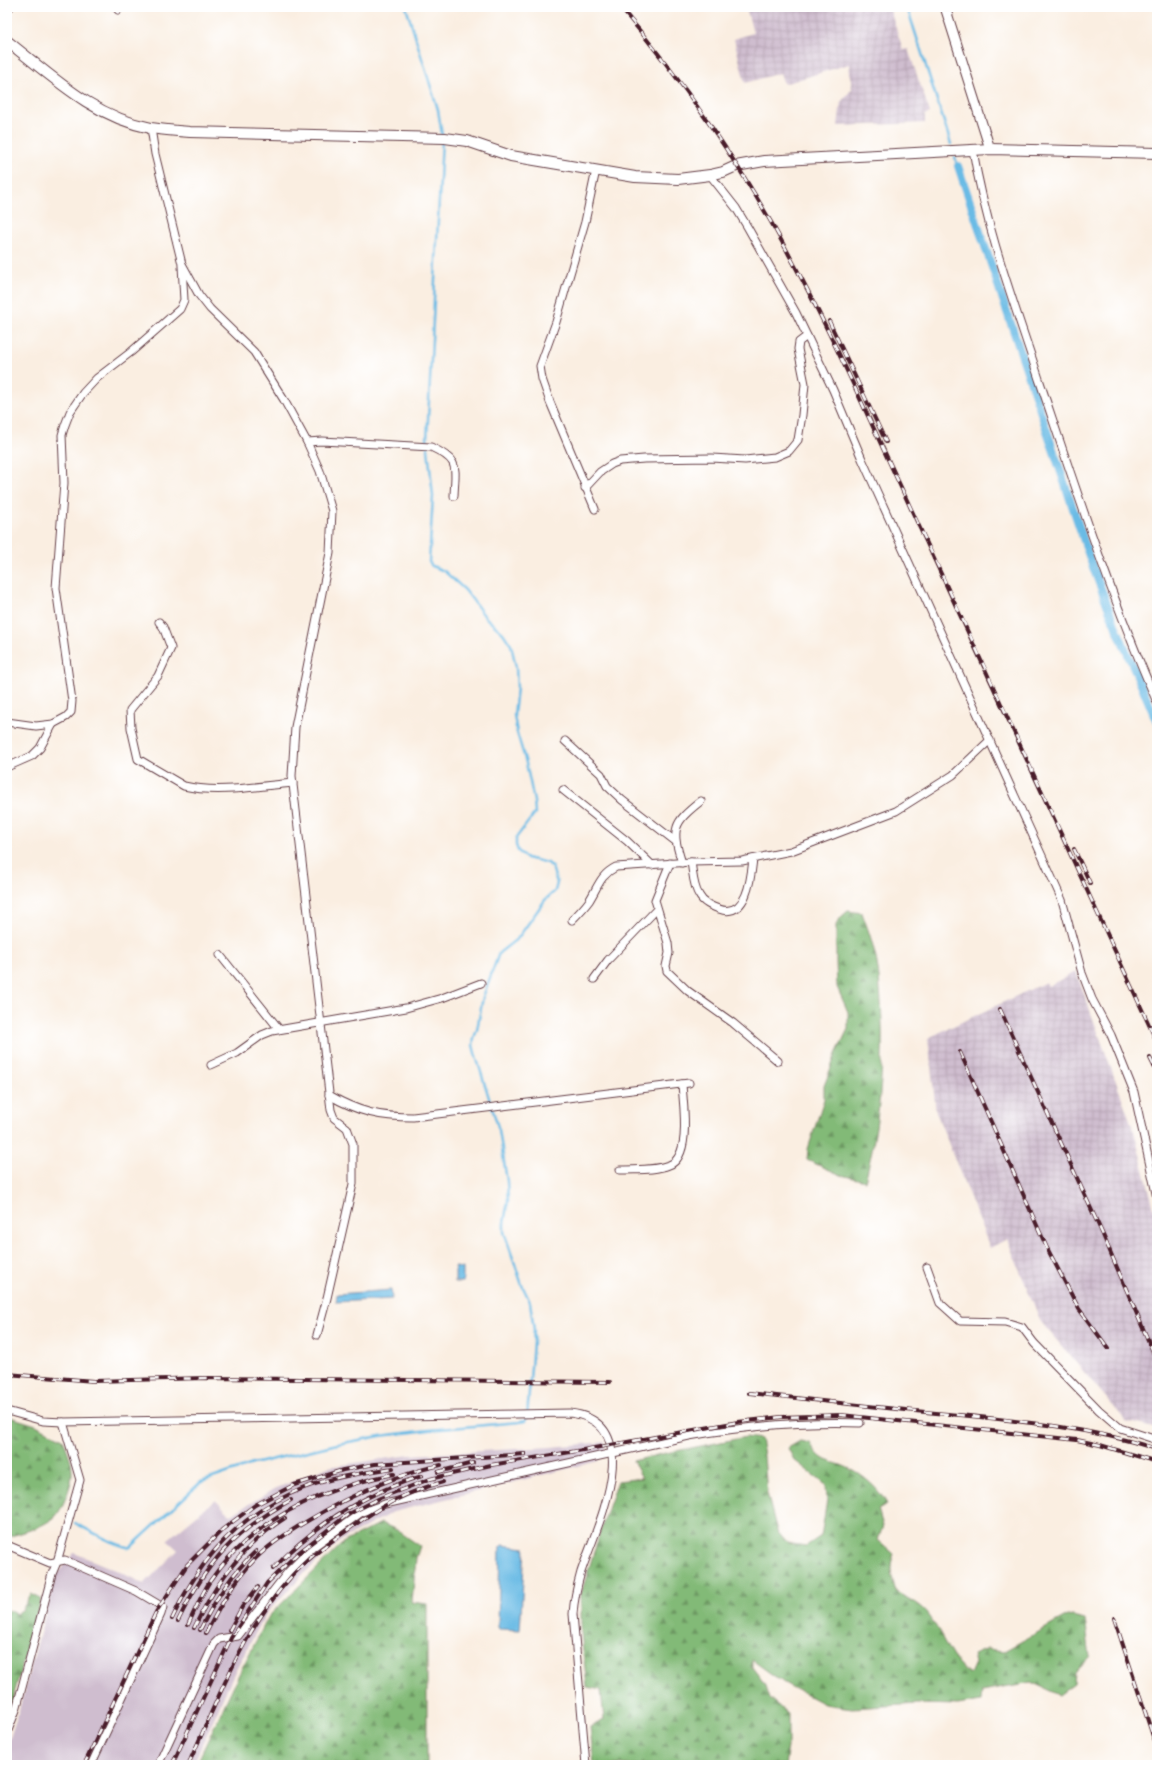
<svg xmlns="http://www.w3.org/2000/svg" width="1164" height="1772" font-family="'Indie Flower',sans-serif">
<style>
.industrial{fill:url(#industrial-grid)}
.railway{fill:#cfbdcf}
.forest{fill:url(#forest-firs);stroke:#666c51}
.water{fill:#6abbe5;stroke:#5a6d88}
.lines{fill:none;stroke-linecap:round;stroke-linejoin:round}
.stream{stroke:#6abbe5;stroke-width:2.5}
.canal{stroke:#6abbe5;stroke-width:8}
.minor-casing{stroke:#643e46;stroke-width:9}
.tertiary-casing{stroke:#643e46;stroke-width:11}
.secondary-casing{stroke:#643e46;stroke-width:12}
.minor{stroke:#fff;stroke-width:7}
.tertiary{stroke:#fff;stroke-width:9}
.secondary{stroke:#fff;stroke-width:10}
.rail-casing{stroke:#4a1f2b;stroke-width:4}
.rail{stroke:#fff;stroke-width:2.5;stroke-dasharray:8;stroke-linecap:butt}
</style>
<defs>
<pattern id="industrial-grid" width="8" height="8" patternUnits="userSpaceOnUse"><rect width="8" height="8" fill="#cfbdcf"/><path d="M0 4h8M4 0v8" fill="none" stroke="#b3a2b2"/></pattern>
<pattern id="forest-firs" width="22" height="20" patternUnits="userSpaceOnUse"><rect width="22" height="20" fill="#82ba77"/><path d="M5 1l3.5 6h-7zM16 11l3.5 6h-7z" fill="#6c9762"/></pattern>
</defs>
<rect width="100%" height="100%" fill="#fff"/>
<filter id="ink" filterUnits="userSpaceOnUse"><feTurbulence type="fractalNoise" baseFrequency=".025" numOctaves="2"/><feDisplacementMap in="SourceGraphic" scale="8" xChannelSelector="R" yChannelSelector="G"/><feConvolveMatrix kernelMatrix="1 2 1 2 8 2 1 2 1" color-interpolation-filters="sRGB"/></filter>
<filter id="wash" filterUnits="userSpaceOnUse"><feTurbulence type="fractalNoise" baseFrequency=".012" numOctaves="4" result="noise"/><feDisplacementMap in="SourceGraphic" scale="16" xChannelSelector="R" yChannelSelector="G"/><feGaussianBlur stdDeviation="0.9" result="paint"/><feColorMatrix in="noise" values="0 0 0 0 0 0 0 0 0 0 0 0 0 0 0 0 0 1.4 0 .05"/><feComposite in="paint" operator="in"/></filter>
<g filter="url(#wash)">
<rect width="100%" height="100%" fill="#faeee1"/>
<!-- industrial -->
<g class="industrial">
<polygon points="746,7 889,7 903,50 908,49 930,113 925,115 925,123 838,126 841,102 852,89 849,64 784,84 780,73 745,83 734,39 753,33"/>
<polygon points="1076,972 1134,1131 1157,1220 1157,1429 1126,1421 1041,1322 1007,1239 990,1248 936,1112 928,1038 1046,982 1048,986"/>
</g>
<!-- railway -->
<polygon class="railway" points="605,1442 605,1450 598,1461 393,1512 342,1540 302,1575 266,1614 236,1669 193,1765 7,1765 7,1747 19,1710 56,1575 74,1553 116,1570 144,1584 178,1550 167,1540 215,1500 231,1515 272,1490 328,1467 410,1455 551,1447"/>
<!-- forest -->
<g class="forest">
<path d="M848,911L862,913C870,934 877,955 879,978C886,1045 882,1116 865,1181L841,1175L807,1160L808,1149L824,1099V1086L836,1054L848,1029V1012L837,987L836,962V925L841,917Z"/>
<path d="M7,1416L36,1425L63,1439C67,1450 73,1462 72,1474C72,1485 62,1510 55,1517C43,1527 22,1533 7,1537Z"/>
<path d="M746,1437L761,1439L764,1456L767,1493L777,1531L787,1543L806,1546L821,1536L827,1500L826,1485L794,1460L788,1448L800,1441L810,1443C823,1465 829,1459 848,1468C864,1475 879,1489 887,1504L878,1509L883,1526L878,1540L894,1554C888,1568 892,1577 896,1592C909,1599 924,1606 932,1620C944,1638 951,1662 970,1674L975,1663L973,1655L987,1649L1004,1651L1064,1618L1072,1616L1085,1619L1090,1657L1075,1673L1074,1684L1059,1695L1031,1682L982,1691L981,1701L958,1705L919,1704L852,1708L824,1704L784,1683L752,1660V1667L764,1683L769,1698L788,1714V1747L785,1765H594L590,1727L604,1720L601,1690L587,1687L581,1632V1594L602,1526L618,1481L642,1478L633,1461L661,1454Z"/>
<polygon points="381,1523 397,1530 420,1546 416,1558 412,1602 427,1604 427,1765 196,1765 241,1670 269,1616 344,1542"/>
<polygon points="31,1594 41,1599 7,1719 7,1610 16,1614 22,1610"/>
</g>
<!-- water -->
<g class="water">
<polygon points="455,1267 463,1268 463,1282 455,1282"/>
<polygon points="391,1290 392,1299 336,1302 337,1294"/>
<polygon points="502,1545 525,1548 520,1630 499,1629 498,1627 500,1547"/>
</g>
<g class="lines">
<!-- stream -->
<g class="stream">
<polyline points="406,7 438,110 442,135"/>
<polyline points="907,7 951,144"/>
<polyline points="955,157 958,166"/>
<path d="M75,1523C87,1529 120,1549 131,1547L201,1482L253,1464L333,1445L380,1436L429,1430L519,1422L525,1421L527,1417L534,1330L530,1302L522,1285L504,1232V1223L508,1201L507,1181L499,1130L475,1053L473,1045L474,1038L477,1030L483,997L499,953L518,938L545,900L555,891L557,883L552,867L548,863L526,858L518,851L516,845V838L535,813L534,801L526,763L517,733L514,715L517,688L516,667L511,645L503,633L486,618L465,590L444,571L432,566L429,562L433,496L427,440L442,140"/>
</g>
<!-- canal -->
<polyline class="canal" points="958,166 1091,562 1113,620 1157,722"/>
</g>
</g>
<g filter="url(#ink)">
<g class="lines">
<!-- minor casing -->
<g class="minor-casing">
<g id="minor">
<polyline points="116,7 118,10"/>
<polyline points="7,9 10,7"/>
<polyline points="151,128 155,154 182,264 199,295 210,309 254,352 284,400 307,442 320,471 332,511 330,553 295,727 292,776 331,1110 334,1118 347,1128 353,1144 353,1184 327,1298 317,1335"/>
<path d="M973,150C986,229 1015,306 1040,382C1076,489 1111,598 1157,702"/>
<polyline points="710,175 736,208 748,228 796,313 833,390 862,459 1062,900 1082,973 1092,999 1111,1035 1134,1092 1157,1198"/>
<path d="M307,442L322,441L431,447C461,461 455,467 454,496"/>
<polyline points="585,488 600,472 612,464 620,461 644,459 712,458 745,460 775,457 789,451 798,440 802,415 805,384 798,349 799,342 807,336"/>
<polyline points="595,509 550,402 542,379 540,366 556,322 585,222 596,170"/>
<path d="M159,622L163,627L171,648L158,676L130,710L131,728L138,759L184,786C219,794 258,786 293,783"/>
<polyline points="7,722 36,726 53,724 66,717 71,712 72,701 56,588 64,483 62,435 65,425 70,412 83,393 97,378 131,352 180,309 184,300 182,266"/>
<polyline points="565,741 601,774 607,786 622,800 675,841"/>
<polyline points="7,767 32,756 40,748 53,724"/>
<polyline points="563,790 627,841 652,865"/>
<path d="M691,862C693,872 693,886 699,895C703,903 711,906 719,909C747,919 751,878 753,859"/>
<polyline points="670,863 655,900 668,943 669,953 666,966 667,971 688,991 733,1023 778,1061"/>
<path d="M682,863C671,829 673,823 701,801"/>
<path d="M572,920C578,914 584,908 589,901C598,887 600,875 616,867L691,862L742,861L791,851L896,811L953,775L990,740"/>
<polyline points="220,955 279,1029"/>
<polyline points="594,979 608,960 657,909"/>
<polyline points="211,1065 237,1053 262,1035 272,1031 406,1008 442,998 481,983"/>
<path d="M329,1095C358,1112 380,1117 413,1117L689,1083"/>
<path d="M620,1170C636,1169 654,1171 669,1165C692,1157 683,1103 682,1084"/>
<polyline points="927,1267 940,1303 960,1321 1005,1322 1022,1327 1034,1343 1099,1410 1120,1428 1157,1440"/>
<path d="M7,1411L43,1421L63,1422L570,1413C650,1423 595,1530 581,1572C577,1586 574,1599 573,1614L586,1765"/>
<polyline points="7,1545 50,1563 65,1560 136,1591 163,1607 161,1614 91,1765"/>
<polyline points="7,1733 16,1710 52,1574 57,1562 80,1480 63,1422"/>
<path d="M158,1765L214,1644L219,1639L238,1636L288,1572L312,1548L362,1512L385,1504L689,1436C747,1426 801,1421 860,1423"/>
</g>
</g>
<!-- tertiary casing -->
<g class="tertiary-casing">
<polyline id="tertiary" points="945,7 990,149"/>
</g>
<!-- secondary casing -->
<g class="secondary-casing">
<path id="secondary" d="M7,41C52,76 93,117 151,128C164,130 177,131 190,132L445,138L467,141L511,156L635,177L678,179L710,175L723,172L736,166L764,161L990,149L1157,153"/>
</g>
<!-- minor -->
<use href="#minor" class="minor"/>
<!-- tertiary -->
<use href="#tertiary" class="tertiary"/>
<!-- secondary -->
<use href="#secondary" class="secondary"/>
<!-- rail casing -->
<g class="rail-casing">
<g id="rail">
<path d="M620,7C682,79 741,166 786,249C830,330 867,415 906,498C991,679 1073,861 1157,1042"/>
<polyline points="829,321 886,442"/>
<polyline points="1074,849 1090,883"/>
<polyline points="1000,1009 1103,1235 1157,1361"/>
<polyline points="960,1052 1047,1248 1079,1309 1108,1348"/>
<polyline points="1150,1058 1157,1072"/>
<polyline points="7,1374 94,1381 205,1378 610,1382"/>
<path d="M749,1393C815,1400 882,1408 948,1414C1019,1421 1089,1427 1157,1449"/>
<polyline points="438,1472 473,1463"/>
<path d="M273,1569C314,1525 365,1493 422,1476"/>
<polyline points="1114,1618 1157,1748"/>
<path d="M172,1619C200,1558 240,1513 304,1488C332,1477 363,1473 393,1468"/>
<path d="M178,1621C206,1563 234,1531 291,1500"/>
<path d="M188,1625C195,1610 201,1595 210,1581C253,1519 322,1488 394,1474"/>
<path d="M194,1628C215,1584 243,1544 285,1518"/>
<path d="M200,1630C215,1600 231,1574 256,1551"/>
<polyline points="229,1631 242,1607 258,1587"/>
<path d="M206,1633C220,1606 234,1581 255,1559C271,1543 290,1531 309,1520C351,1495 394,1475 441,1465"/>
<polyline points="84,1765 156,1612 187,1565 223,1529 255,1505 294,1485 343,1470 375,1464 525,1454"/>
<polyline points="172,1765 231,1638 267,1583 298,1553 347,1515 380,1498 430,1479 491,1465 583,1450 738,1422 781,1417 841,1415 1077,1440 1100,1445 1157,1462"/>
<path d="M188,1765C218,1700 242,1631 291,1577C308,1558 328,1543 349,1529C379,1507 406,1492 443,1482"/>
</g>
</g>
<!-- rail -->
<use href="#rail" class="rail"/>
</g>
</g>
<!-- margin -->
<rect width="1164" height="1772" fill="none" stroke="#fff" stroke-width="24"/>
</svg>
